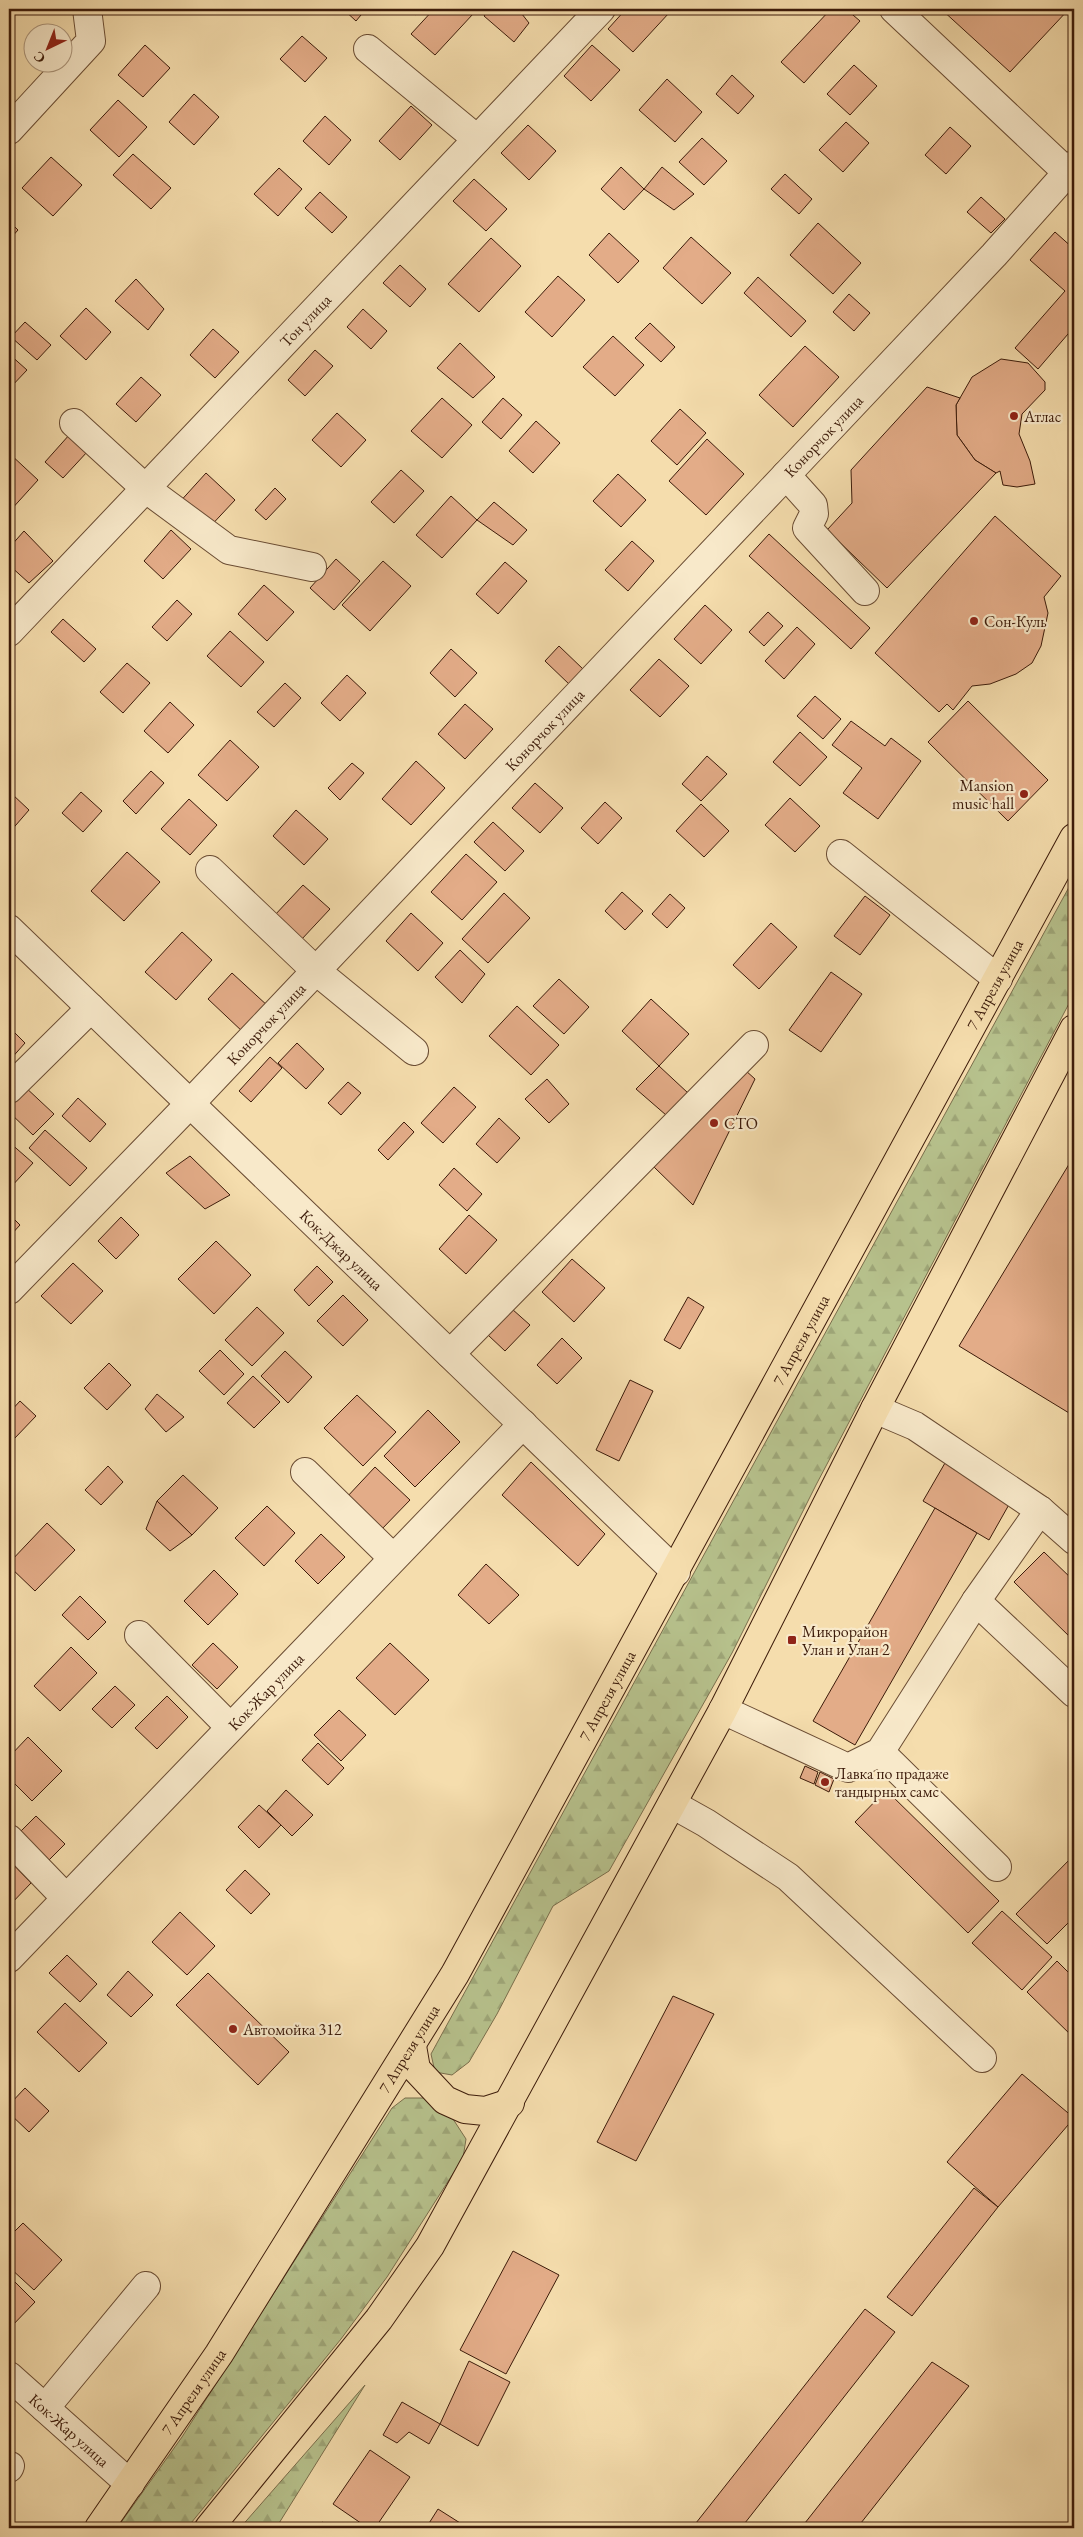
<svg xmlns="http://www.w3.org/2000/svg" width="1083" height="2537" font-family="'EB Garamond',serif">
<style>
.forest{fill:url(#forest-firs);stroke:#7a6e4c}
.building{fill:#e3ac88;stroke:#3c1b0a}
.lines{fill:none;stroke-linecap:round;stroke-linejoin:round}
.minor-casing{stroke:#6a4c33;stroke-width:30}
.major-casing{stroke:#3c1b0a;stroke-width:30}
.minor{stroke:#f8e9ca;stroke-width:28}
.major{stroke:#f5ddad;stroke-width:28}
.poi-dot{fill:#8f2418;stroke:#f8e9ca;stroke-width:2}
.labels{text-anchor:middle;stroke-width:4.5;stroke-linejoin:round;paint-order:stroke}
.street-label{font-size:16px;fill:#3c1b0a;stroke:#f8e9ca}
.poi-label{font-size:16px;fill:#3c1b0a;stroke:#f8e9ca;text-anchor:start}
</style>
<defs>
<pattern id="forest-firs" width="22" height="20" patternUnits="userSpaceOnUse" patternTransform="scale(1.25)"><rect width="22" height="20" fill="#b7c28d"/><path d="M5 1l3.5 6h-7zM16 11l3.5 6h-7z" fill="#9ea678"/></pattern>
</defs>
<rect width="100%" height="100%" fill="#f5ddad"/>
<filter id="stains"><feTurbulence type="fractalNoise" baseFrequency=".004" numOctaves="4"/><feColorMatrix values="0 0 0 0 .2 0 0 0 0 .09 0 0 0 0 .02 0 0 0 .5 -.17"/></filter>
<radialGradient id="worn" r=".72"><stop offset=".6" stop-color="#630" stop-opacity="0"/><stop offset="1" stop-color="#630" stop-opacity=".3"/></radialGradient>
<!-- forest -->
<g class="forest">
<polygon points="1074,878 1074,994 816,1485 732,1653 609,1871 553,1906 497,2014 469,2062 452,2075 435,2072 431,2054"/>
<polygon points="405,2098 430,2098 453,2119 466,2139 463,2158 387,2277 341,2339 187,2528 117,2528 182,2437 392,2108"/>
<polygon points="365,2385 276,2528 240,2528"/>
</g>
<!-- building -->
<g class="building">
<polygon points="244,9 256,9 250,15"/>
<polygon points="343,9 366,9 356,21"/>
<polygon points="409,9 421,9 416,15"/>
<polygon points="434,9 466,9 473,14 435,55 411,34"/>
<polygon points="489,9 518,9 529,23 514,42 484,16"/>
<polygon points="626,9 665,9 669,13 633,52 608,29"/>
<polygon points="831,9 846,9 860,21 804,83 781,62"/>
<polygon points="941,9 1069,9 1010,72"/>
<polygon points="302,36 327,58 305,82 280,59"/>
<polygon points="145,45 170,68 143,97 118,75"/>
<polygon points="592,45 620,70 591,101 564,76"/>
<polygon points="854,65 877,86 850,115 827,94"/>
<polygon points="732,75 754,96 738,114 716,94"/>
<polygon points="667,79 702,112 675,142 639,110"/>
<polygon points="194,94 219,117 194,145 169,122"/>
<polygon points="118,100 147,127 119,157 90,130"/>
<polygon points="411,106 432,125 400,160 379,141"/>
<polygon points="325,116 351,140 329,165 303,141"/>
<polygon points="846,122 869,143 843,172 819,150"/>
<polygon points="528,125 556,151 529,180 501,153"/>
<polygon points="950,127 971,146 946,174 925,155"/>
<polygon points="702,138 727,161 704,185 679,162"/>
<polygon points="133,154 171,188 151,209 113,175"/>
<polygon points="51,157 82,185 53,216 22,188"/>
<polygon points="621,167 644,189 624,210 601,189"/>
<polygon points="662,167 694,194 674,210 644,189"/>
<polygon points="279,168 302,189 278,216 254,194"/>
<polygon points="785,174 812,199 799,214 771,189"/>
<polygon points="474,179 507,209 486,231 453,201"/>
<polygon points="320,192 347,217 332,233 305,208"/>
<polygon points="981,197 1005,219 991,233 967,212"/>
<polygon points="9,221 18,230 9,240"/>
<polygon points="818,223 861,263 833,294 790,255"/>
<polygon points="1055,232 1074,249 1074,327 1038,369 1015,348 1065,291 1030,260"/>
<polygon points="609,233 639,261 618,283 589,255"/>
<polygon points="691,237 731,273 702,304 663,268"/>
<polygon points="491,238 521,266 479,312 448,284"/>
<polygon points="400,265 426,289 410,307 383,283"/>
<polygon points="558,276 585,300 552,337 525,312"/>
<polygon points="758,277 806,321 791,337 744,293"/>
<polygon points="136,279 164,309 148,330 115,301"/>
<polygon points="849,294 870,313 854,331 833,312"/>
<polygon points="86,308 111,332 86,360 60,336"/>
<polygon points="363,309 387,331 371,349 347,327"/>
<polygon points="25,322 51,345 37,360 11,337"/>
<polygon points="650,323 675,347 661,362 635,338"/>
<polygon points="213,329 239,352 215,378 190,355"/>
<polygon points="613,336 644,365 615,396 583,367"/>
<polygon points="460,343 495,377 473,398 437,368"/>
<polygon points="805,346 839,377 793,427 759,395"/>
<polygon points="315,350 333,366 305,396 288,380"/>
<polygon points="9,354 27,370 9,389"/>
<polygon points="1001,359 1028,363 1045,382 1045,390 1022,414 1019,434 1030,461 1035,484 1017,487 1003,485 1000,471 996,473 975,460 957,435 956,405 972,377"/>
<polygon points="141,377 161,395 136,422 116,404"/>
<polygon points="927,387 960,398 956,405 957,435 975,460 996,473 887,588 827,530 852,503 851,470"/>
<polygon points="442,398 472,425 442,458 411,431"/>
<polygon points="503,398 522,415 501,439 482,422"/>
<polygon points="680,409 706,433 677,465 651,441"/>
<polygon points="337,413 366,440 341,467 312,440"/>
<polygon points="536,421 560,443 533,473 509,451"/>
<polygon points="70,434 88,451 63,478 45,462"/>
<polygon points="707,439 744,474 706,515 669,481"/>
<polygon points="9,453 38,480 9,512"/>
<polygon points="401,470 424,491 394,523 371,502"/>
<polygon points="206,473 235,500 206,531 177,505"/>
<polygon points="618,474 646,500 621,527 593,501"/>
<polygon points="275,488 286,499 266,520 255,510"/>
<polygon points="451,496 477,520 442,558 416,535"/>
<polygon points="494,502 527,530 513,545 477,520"/>
<polygon points="995,516 1061,576 1044,597 1048,613 1041,646 1032,663 1016,674 990,684 972,686 953,710 947,704 939,712 875,653"/>
<polygon points="171,530 191,549 163,579 144,561"/>
<polygon points="24,531 53,561 29,583 9,565 9,548"/>
<polygon points="769,534 870,628 851,649 749,556"/>
<polygon points="632,541 654,561 628,591 605,570"/>
<polygon points="336,559 360,581 334,610 310,588"/>
<polygon points="383,561 411,586 370,631 342,605"/>
<polygon points="505,562 527,581 498,614 476,594"/>
<polygon points="264,585 294,612 267,641 238,614"/>
<polygon points="177,600 192,614 167,641 152,627"/>
<polygon points="705,605 732,630 701,664 674,639"/>
<polygon points="768,612 783,626 764,646 749,632"/>
<polygon points="63,619 96,649 84,662 51,632"/>
<polygon points="797,627 815,644 784,679 765,661"/>
<polygon points="230,631 264,662 241,687 207,656"/>
<polygon points="559,646 584,670 570,685 545,661"/>
<polygon points="451,649 477,673 455,697 430,673"/>
<polygon points="659,659 689,686 660,717 630,690"/>
<polygon points="127,663 150,683 123,713 100,692"/>
<polygon points="347,675 366,693 340,721 321,703"/>
<polygon points="285,683 301,698 274,727 257,712"/>
<polygon points="815,696 841,719 823,739 797,716"/>
<polygon points="968,701 1048,780 1008,821 928,742"/>
<polygon points="170,702 194,725 168,753 144,731"/>
<polygon points="465,704 493,729 465,759 438,734"/>
<polygon points="851,721 885,746 891,738 921,761 878,819 843,793 862,768 832,745"/>
<polygon points="800,732 827,757 800,786 773,762"/>
<polygon points="230,740 259,767 227,801 198,775"/>
<polygon points="707,756 727,774 701,801 682,784"/>
<polygon points="416,761 445,788 411,825 382,799"/>
<polygon points="352,763 364,773 340,800 328,788"/>
<polygon points="151,771 164,783 136,814 123,801"/>
<polygon points="535,783 563,808 540,833 512,808"/>
<polygon points="81,792 102,811 83,832 62,813"/>
<polygon points="12,794 29,810 9,833 9,798"/>
<polygon points="790,798 820,826 795,852 765,825"/>
<polygon points="189,799 217,825 190,855 161,829"/>
<polygon points="605,802 622,818 598,844 581,828"/>
<polygon points="701,804 729,831 704,857 676,831"/>
<polygon points="296,810 328,839 304,865 273,836"/>
<polygon points="493,822 524,851 505,871 474,842"/>
<polygon points="127,852 160,882 124,921 91,891"/>
<polygon points="466,854 497,882 462,920 431,892"/>
<polygon points="303,885 330,909 301,940 274,916"/>
<polygon points="622,892 643,911 625,930 605,911"/>
<polygon points="504,893 530,918 488,963 462,939"/>
<polygon points="670,894 685,908 667,928 652,914"/>
<polygon points="865,896 890,915 860,955 834,936"/>
<polygon points="411,913 443,943 418,971 386,941"/>
<polygon points="771,923 797,947 759,989 733,965"/>
<polygon points="182,932 212,960 176,1000 145,972"/>
<polygon points="460,950 485,974 462,1003 435,977"/>
<polygon points="831,972 862,994 821,1052 789,1030"/>
<polygon points="232,973 269,1007 244,1033 208,999"/>
<polygon points="559,979 589,1007 564,1034 533,1006"/>
<polygon points="651,999 689,1034 659,1066 622,1031"/>
<polygon points="517,1006 559,1045 531,1075 489,1036"/>
<polygon points="9,1027 25,1043 9,1061"/>
<polygon points="297,1043 324,1069 306,1089 278,1063"/>
<polygon points="270,1057 282,1068 251,1102 239,1091"/>
<polygon points="659,1066 688,1093 666,1115 636,1089"/>
<polygon points="745,1070 755,1079 693,1205 654,1167"/>
<polygon points="547,1079 569,1104 549,1123 525,1099"/>
<polygon points="348,1082 361,1093 341,1115 328,1103"/>
<polygon points="23,1085 54,1114 33,1135 9,1112 9,1100"/>
<polygon points="454,1087 476,1107 443,1143 421,1123"/>
<polygon points="78,1098 106,1124 90,1142 62,1116"/>
<polygon points="499,1118 520,1138 497,1163 476,1144"/>
<polygon points="404,1122 414,1132 388,1160 378,1150"/>
<polygon points="45,1130 87,1168 70,1186 29,1148"/>
<polygon points="9,1142 33,1163 10,1188 9,1186"/>
<polygon points="190,1156 230,1195 205,1209 166,1173"/>
<polygon points="1074,1156 1074,1416 959,1346"/>
<polygon points="454,1168 482,1194 467,1211 439,1185"/>
<polygon points="9,1214 20,1225 9,1237"/>
<polygon points="469,1215 497,1240 466,1274 439,1249"/>
<polygon points="121,1217 139,1235 116,1259 98,1241"/>
<polygon points="216,1241 251,1275 214,1314 178,1279"/>
<polygon points="572,1259 605,1288 574,1322 542,1292"/>
<polygon points="73,1263 103,1291 71,1324 41,1296"/>
<polygon points="317,1266 333,1282 309,1306 294,1290"/>
<polygon points="343,1295 368,1320 343,1346 317,1321"/>
<polygon points="688,1297 704,1307 680,1349 664,1340"/>
<polygon points="257,1307 284,1333 252,1366 225,1340"/>
<polygon points="512,1309 530,1325 505,1351 488,1335"/>
<polygon points="562,1338 582,1358 557,1384 537,1365"/>
<polygon points="220,1350 244,1374 224,1395 199,1371"/>
<polygon points="285,1351 312,1377 288,1403 261,1376"/>
<polygon points="109,1363 131,1385 107,1410 84,1388"/>
<polygon points="253,1376 280,1402 254,1428 227,1403"/>
<polygon points="630,1380 653,1391 619,1461 596,1450"/>
<polygon points="157,1394 184,1417 166,1432 145,1409"/>
<polygon points="357,1395 396,1432 363,1466 324,1428"/>
<polygon points="20,1401 36,1416 14,1439 9,1434 9,1413"/>
<polygon points="428,1410 460,1442 415,1487 384,1456"/>
<polygon points="531,1462 605,1534 578,1566 502,1495"/>
<polygon points="945,1463 1011,1501 989,1540 923,1501"/>
<polygon points="108,1466 123,1482 101,1505 85,1490"/>
<polygon points="375,1467 410,1500 380,1531 346,1498"/>
<polygon points="183,1475 218,1508 192,1535 157,1501"/>
<polygon points="157,1501 192,1535 170,1551 146,1529"/>
<polygon points="267,1506 295,1533 264,1566 235,1538"/>
<polygon points="935,1508 977,1533 855,1745 813,1721"/>
<polygon points="47,1523 75,1550 35,1591 9,1566 9,1563"/>
<polygon points="321,1534 345,1557 318,1584 295,1561"/>
<polygon points="1044,1552 1074,1581 1074,1641 1014,1582"/>
<polygon points="486,1564 519,1595 489,1624 458,1595"/>
<polygon points="214,1570 238,1594 208,1625 184,1601"/>
<polygon points="80,1596 106,1622 88,1640 62,1615"/>
<polygon points="213,1643 238,1667 217,1689 192,1665"/>
<polygon points="390,1643 429,1680 395,1715 356,1678"/>
<polygon points="71,1647 97,1673 60,1711 34,1686"/>
<polygon points="115,1686 135,1705 112,1728 92,1709"/>
<polygon points="167,1696 188,1717 157,1749 135,1728"/>
<polygon points="339,1710 366,1735 341,1761 314,1735"/>
<polygon points="28,1737 62,1771 32,1801 9,1778 9,1757"/>
<polygon points="318,1743 344,1768 328,1785 302,1760"/>
<polygon points="805,1766 818,1772 814,1784 800,1778"/>
<polygon points="820,1772 834,1779 829,1792 815,1785"/>
<polygon points="286,1790 313,1815 292,1836 267,1811"/>
<polygon points="886,1790 999,1901 968,1933 855,1822"/>
<polygon points="259,1805 281,1825 259,1848 238,1827"/>
<polygon points="36,1816 65,1844 48,1861 19,1833"/>
<polygon points="1074,1855 1074,1917 1047,1944 1016,1914"/>
<polygon points="9,1860 31,1883 9,1906"/>
<polygon points="245,1870 270,1894 251,1914 226,1890"/>
<polygon points="1002,1911 1052,1957 1022,1990 972,1943"/>
<polygon points="180,1912 215,1946 187,1975 152,1942"/>
<polygon points="67,1955 97,1984 80,2002 49,1973"/>
<polygon points="1057,1961 1074,1978 1074,2038 1027,1992"/>
<polygon points="128,1971 153,1995 131,2017 107,1995"/>
<polygon points="208,1973 289,2052 258,2085 176,2005"/>
<polygon points="673,1996 714,2014 636,2161 597,2142"/>
<polygon points="65,2003 107,2043 79,2072 37,2032"/>
<polygon points="1022,2074 1074,2118 998,2207 947,2162"/>
<polygon points="25,2088 49,2111 29,2132 9,2113 9,2105"/>
<polygon points="974,2188 998,2207 912,2316 887,2297"/>
<polygon points="23,2223 62,2260 34,2290 9,2267 9,2237"/>
<polygon points="513,2251 559,2275 506,2374 460,2350"/>
<polygon points="9,2276 35,2302 9,2329"/>
<polygon points="865,2309 895,2332 741,2528 692,2528"/>
<polygon points="469,2361 510,2382 478,2446 440,2424"/>
<polygon points="932,2362 969,2386 857,2528 801,2528"/>
<polygon points="402,2402 440,2424 429,2444 409,2432 397,2443 383,2435"/>
<polygon points="370,2450 410,2477 375,2528 368,2528 333,2504"/>
<polygon points="438,2509 468,2528 426,2528"/>
<polygon points="322,2522 332,2528 318,2528"/>
</g>
<g class="lines">
<!-- minor casing -->
<g class="minor-casing">
<g id="minor">
<polyline points="894,9 1068,173"/>
<polyline points="368,49 477,139"/>
<polyline points="9,130 91,41 87,9"/>
<polyline points="74,423 145,488 229,550 312,567"/>
<polyline points="786,475 813,505 814,514 807,528 865,591"/>
<path id="s1" d="M9,632L601,9"/>
<polyline points="841,854 998,979"/>
<polyline points="210,870 315,970 414,1051"/>
<path id="s2" d="M9,929L676,1572"/>
<polyline points="9,1089 91,1008"/>
<path id="s3" d="M9,1290L182,1112L786,475L994,255L1074,165"/>
<polyline points="450,1354 754,1045"/>
<polyline points="875,1409 915,1426 1040,1510 1074,1540"/>
<polyline points="305,1472 393,1558"/>
<polyline points="976,1601 1074,1693"/>
<polyline points="139,1635 230,1727"/>
<polyline points="723,1710 848,1768 880,1752 976,1601 1040,1510"/>
<polyline points="880,1752 997,1867"/>
<polyline points="672,1804 706,1823 788,1877 982,2058"/>
<polyline points="9,1839 66,1898"/>
<path id="s4" d="M9,1958L523,1424"/>
<path id="s5" d="M9,2376L130,2484"/>
<polyline points="45,2408 146,2286"/>
<polyline points="9,2468 10,2466"/>
</g>
</g>
<!-- major casing -->
<g class="major-casing">
<g id="major">
<polyline points="412,2046 416,2069 445,2100 465,2109 485,2111 510,2103"/>
<path id="s6" d="M99,2528L219,2354L455,1974L1074,838"/>
<polyline points="209,2528 379,2319 430,2246 723,1710 875,1409 1074,1029"/>
</g>
</g>
<!-- minor -->
<use href="#minor" class="minor"/>
<!-- major -->
<use href="#major" class="major"/>
</g>
<!-- markers -->
<g class="poi-dot">
<circle cx="1014" cy="416" r="5"/>
<circle cx="974" cy="621" r="5"/>
<circle cx="1024" cy="794" r="5"/>
<circle cx="714" cy="1123" r="5"/>
<rect x="787" y="1635" width="10" height="10" rx="2.5"/>
<circle cx="825" cy="1782" r="5"/>
<circle cx="233" cy="2029" r="5"/>
</g>
<g class="labels">
<!-- street labels -->
<g class="street-label">
<text dy="6" stroke="none"><textPath href="#s1" startOffset="430">Тон улица</textPath></text>
<text dy="6" stroke="none"><textPath href="#s3" startOffset="1180">Конорчок улица</textPath></text>
<text dy="6" stroke="none"><textPath href="#s3" startOffset="775">Конорчок улица</textPath></text>
<text dy="6" stroke="none"><textPath href="#s6" startOffset="1786">7 Апреля улица</textPath></text>
<text dy="6" stroke="none"><textPath href="#s3" startOffset="370">Конорчок улица</textPath></text>
<text dy="6" stroke="none"><textPath href="#s2" startOffset="462">Кок-Джар улица</textPath></text>
<text dy="6" stroke="none"><textPath href="#s6" startOffset="1381">7 Апреля улица</textPath></text>
<text dy="6" stroke="none"><textPath href="#s4" startOffset="370">Кок-Жар улица</textPath></text>
<text dy="6" stroke="none"><textPath href="#s6" startOffset="976">7 Апреля улица</textPath></text>
<text dy="6" stroke="none"><textPath href="#s6" startOffset="571">7 Апреля улица</textPath></text>
<text dy="6" stroke="none"><textPath href="#s6" startOffset="166">7 Апреля улица</textPath></text>
<text dy="6" stroke="none"><textPath href="#s5" startOffset="81">Кок-Жар улица</textPath></text>
</g>
<!-- poi labels -->
<g class="poi-label">
<text x="1024" y="422">Атлас</text>
<text x="984" y="627">Сон-Куль</text>
<text x="1014" y="791" text-anchor="end">Mansion<tspan x="1014" dy="18">music hall</tspan></text>
<text x="724" y="1129">СТО</text>
<text x="802" y="1637">Микрорайон<tspan x="802" dy="18">Улан и Улан 2</tspan></text>
<text x="835" y="1779">Лавка по прадаже<tspan x="835" dy="18">тандырных самс</tspan></text>
<text x="243" y="2035">Автомойка 312</text>
</g>
</g>
<!-- margin -->
<rect width="1083" height="2537" fill="none" stroke="#f5ddad" stroke-width="30"/>
<rect x="10" y="10" width="1063" height="2517" fill="none" stroke="#3c1b0a" stroke-width="2.5"/>
<rect x="15" y="15" width="1053" height="2507" fill="none" stroke="#3c1b0a"/>
<!-- north arrow -->
<g transform="translate(48 48) rotate(223)"><circle r="24" fill="#f8e9ca" stroke="#ad977d"/>
<path d="M0-4L9 19L0 12L-9 19Z" fill="#8f2418"/>
<text y="-8" font-size="14" font-weight="bold" text-anchor="middle" fill="#3c1b0a">С</text>
</g>
<rect width="100%" height="100%" filter="url(#stains)"/>
<rect width="100%" height="100%" fill="url(#worn)"/>
</svg>
